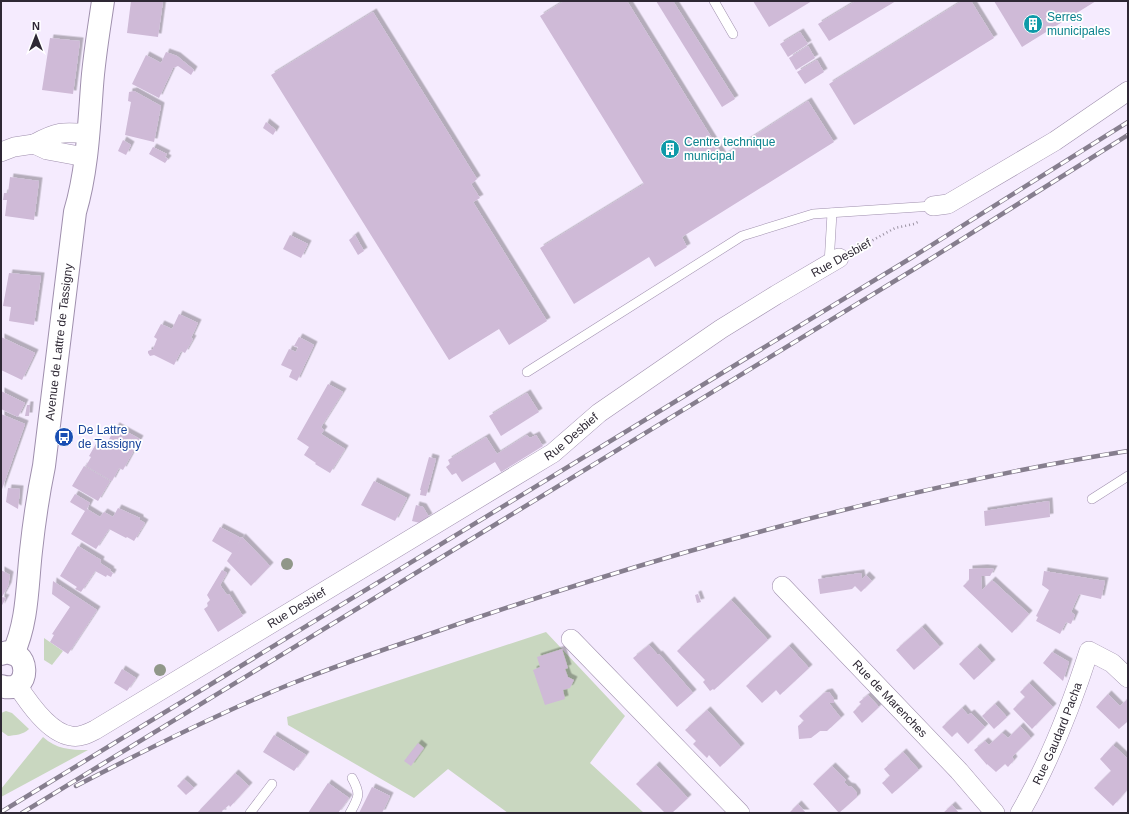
<svg xmlns="http://www.w3.org/2000/svg" width="1129" height="814" font-family="Helvetica,sans-serif">
<style>
.green{fill:#c9d7c0}
.building{fill:#cfbad7;filter:url(#shadow)}
.lines{fill:none;stroke-linecap:round;stroke-linejoin:round}
.lane-casing{stroke:#9f8fad;stroke-width:10}
.street-casing{stroke:#9f8fad;stroke-width:20}
.secondary-casing{stroke:#9f8fad;stroke-width:24}
.path{stroke:#9b93a3;stroke-width:2.5;stroke-dasharray:1 3;stroke-linecap:butt}
.lane{stroke:#fff;stroke-width:9}
.street{stroke:#fff;stroke-width:19}
.secondary{stroke:#fff;stroke-width:22}
.rail-casing{stroke:#867e8e;stroke-width:4.5}
.rail{stroke:#fff;stroke-width:3;stroke-dasharray:9;stroke-linecap:butt}
.tree{fill:#909789}
.labels{text-anchor:middle;stroke-width:3.5;stroke-linejoin:round;paint-order:stroke}
.culture-label{font-size:12px;fill:#0d838f;stroke:#fff;text-anchor:start}
.street-label{font-size:12px;fill:#2e2834;stroke:#fff}
.transit-label{font-size:12px;fill:#164399;stroke:#fff;text-anchor:start}
</style>
<defs>
<filter id="shadow"><feDropShadow dx="3.5" dy="-3.5" stdDeviation="0" flood-color="#0004"/></filter>
</defs>
<rect width="100%" height="100%" fill="#f5ebfe"/>
<!-- green -->
<g class="green">
<polygon points="546,632 625,716 590,763 644,813 508,813 448,769 414,798 288,725 287,717"/>
<polygon points="44,638 63,651 52,665 44,660"/>
<path d="M6,711L12,713L29,729C23,735 15,735 8,736L1,731V713Z"/>
<path d="M43,737C56,749 70,750 88,750L1,797V789Z"/>
</g>
<!-- building -->
<g class="building">
<polygon points="131,1 163,1 158,37 127,33"/>
<polygon points="564,1 627,1 723,156 808,101 834,142 682,237 687,247 655,267 649,257 574,304 540,248 644,184 540,16"/>
<polygon points="656,1 673,1 735,99 722,107"/>
<polygon points="753,1 812,1 769,27"/>
<polygon points="856,1 896,1 829,41 818,24"/>
<polygon points="962,1 971,1 994,38 854,125 829,84"/>
<polygon points="994,1 1096,1 1022,47"/>
<polygon points="373,12 477,179 471,184 480,198 473,202 547,321 509,345 499,329 449,360 271,75"/>
<polygon points="800,32 808,44 788,57 780,44"/>
<polygon points="50,38 80,41 73,94 42,90"/>
<polygon points="808,46 815,58 796,70 789,58"/>
<polygon points="166,52 177,56 194,70 191,75 178,66 173,68 159,98 132,84 146,55 161,63"/>
<polygon points="817,60 824,72 805,84 797,72"/>
<polygon points="134,91 161,106 154,142 125,135 131,102 128,101 129,92"/>
<polygon points="266,122 276,130 273,135 263,128"/>
<polygon points="123,140 131,145 126,155 118,151"/>
<polygon points="153,147 167,154 165,157 168,159 165,163 149,154"/>
<polygon points="10,177 39,181 34,220 5,216 7,200 3,200 4,193 8,193"/>
<polygon points="290,235 308,244 301,258 283,249"/>
<polygon points="355,235 364,251 358,255 349,240"/>
<polygon points="9,273 41,276 34,325 9,321 11,307 3,306"/>
<polygon points="179,314 198,323 191,338 193,339 185,353 181,351 174,365 154,355 150,356 148,353 148,351 153,349 157,339 154,337 161,324 172,329"/>
<polygon points="1,337 35,353 22,380 1,370"/>
<polygon points="299,337 314,345 297,381 289,377 292,370 281,365 289,349 296,352 298,347 294,346"/>
<polygon points="328,384 343,392 321,427 324,430 321,434 345,449 330,473 315,464 316,463 304,455 309,447 297,439"/>
<polygon points="1,391 25,403 18,417 1,409"/>
<polygon points="527,393 539,412 501,436 489,416"/>
<polygon points="27,405 30,405 29,416 25,416"/>
<polygon points="1,414 25,424 1,492"/>
<polygon points="116,426 140,439 123,470 119,468 112,481 86,466 91,457 89,456 97,442 105,447"/>
<polygon points="527,435 530,438 536,435 543,446 501,472 495,462 462,482 456,473 452,475 446,467 450,464 448,460 486,437 497,454"/>
<polygon points="429,457 436,459 426,496 420,495 421,490 420,490"/>
<polygon points="84,466 110,481 98,501 72,486"/>
<polygon points="374,481 407,498 395,521 361,505"/>
<polygon points="8,488 20,489 18,509 6,502"/>
<polygon points="75,494 90,503 87,509 100,517 104,512 113,517 118,508 140,518 140,520 145,523 134,541 127,537 126,538 109,529 96,549 71,534 85,511 70,502"/>
<polygon points="1049,501 1050,517 985,526 984,511"/>
<polygon points="416,505 423,507 429,517 420,523 412,521"/>
<polygon points="220,527 241,538 236,547 242,537 270,566 251,586 227,561 232,553 212,541"/>
<polygon points="78,546 101,560 100,563 111,570 110,571 113,573 111,577 107,575 106,577 95,571 81,592 75,589 77,587 60,576"/>
<polygon points="984,568 994,569 990,576 981,576 982,590 992,580 1029,614 1012,633 963,586 969,580 969,569"/>
<polygon points="1,570 10,575 8,586 2,597 6,598 1,607"/>
<polygon points="222,570 227,573 220,585 227,595 229,594 243,616 218,632 204,609 208,606 207,603 210,600 207,595"/>
<polygon points="1044,571 1105,581 1101,599 1079,594 1071,612 1075,615 1071,624 1066,622 1060,634 1036,621 1038,617 1036,616 1049,590 1042,585"/>
<polygon points="861,573 862,579 866,575 872,581 861,592 855,586 852,589 820,594 818,579"/>
<polygon points="53,581 97,610 68,654 50,642 54,635 52,634 70,607 52,594"/>
<polygon points="698,594 701,602 697,603 695,595"/>
<polygon points="731,600 768,640 714,690 713,689 710,691 703,682 705,680 677,651"/>
<polygon points="922,627 940,647 914,670 896,650"/>
<polygon points="649,645 658,655 659,654 693,693 677,707 633,658"/>
<polygon points="789,646 809,668 780,695 776,690 762,703 746,686"/>
<polygon points="977,647 992,663 974,680 959,664"/>
<polygon points="562,649 568,668 565,669 568,677 574,680 570,688 563,690 565,699 545,705 533,670 540,667 537,657"/>
<polygon points="1052,652 1069,662 1063,681 1043,663"/>
<polygon points="122,669 136,678 127,691 114,683"/>
<polygon points="1029,683 1053,707 1032,729 1013,709 1025,697 1020,692"/>
<polygon points="829,692 834,699 834,703 829,703 841,718 827,731 820,731 811,738 799,739 798,726 804,721 799,716 824,693"/>
<polygon points="1108,694 1120,706 1128,699 1128,721 1119,729 1096,707"/>
<polygon points="868,695 879,707 862,723 853,712 861,704 859,702"/>
<polygon points="995,704 1007,717 994,729 982,716"/>
<polygon points="962,708 968,715 971,713 985,727 968,744 957,732 952,737 942,727"/>
<polygon points="707,710 741,747 720,767 709,755 707,758 693,744 696,741 685,730"/>
<polygon points="1020,726 1031,738 1012,757 1014,760 1008,767 1005,764 996,772 987,764 987,765 974,750 985,741 989,745 1002,733 1008,738"/>
<polygon points="274,735 306,755 294,771 263,752"/>
<polygon points="418,743 424,748 411,766 404,761"/>
<polygon points="1113,745 1128,759 1128,789 1113,806 1094,788 1111,771 1100,759"/>
<polygon points="903,752 919,770 892,794 882,783 890,776 884,769"/>
<polygon points="656,765 688,798 672,813 665,813 636,784"/>
<polygon points="832,766 846,780 844,782 848,786 852,787 857,793 857,797 839,813 813,784"/>
<polygon points="235,773 249,786 230,807 229,805 222,811 223,813 197,813"/>
<polygon points="184,779 194,788 186,795 177,786"/>
<polygon points="328,783 349,798 338,813 308,813"/>
<polygon points="372,787 390,796 382,813 359,813"/>
<polygon points="798,804 806,813 789,813"/>
<polygon points="952,805 959,813 943,813"/>
</g>
<g class="lines">
<!-- lane casing -->
<g class="lane-casing">
<g id="lane">
<polyline points="714,1 733,34"/>
<polyline points="829,264 832,213"/>
<polyline points="527,372 742,236 813,214 933,206"/>
<polyline points="1092,499 1128,476"/>
<polyline points="250,813 272,784"/>
<path d="M350,813C359,797 361,794 352,778"/>
</g>
</g>
<!-- street casing -->
<g class="street-casing">
<g id="street">
<polyline points="1,152 14,147 34,144"/>
<path d="M85,157L47,150L34,144C56,132 63,131 88,134"/>
<polyline points="933,206 948,204 1055,141 1128,91"/>
<path id="s1" d="M782,586L959,771L995,813"/>
<polyline points="571,639 740,813"/>
<path id="s2" d="M17,685C28,702 49,733 71,736C79,738 87,734 95,730L553,453L599,413L721,329L776,295L839,258"/>
<path id="s3" d="M1020,813C1049,763 1071,707 1089,651L1112,663L1128,678"/>
</g>
</g>
<!-- secondary casing -->
<g class="secondary-casing">
<g id="secondary">
<path d="M1,654C30,643 34,696 1,686"/>
<path id="s4" d="M13,654C28,621 27,586 31,551C34,523 38,495 44,466L75,212C87,172 89,127 92,86C94,57 99,29 103,1"/>
</g>
</g>
<!-- path -->
<polyline class="path" points="855,250 895,228 914,224 918,222"/>
<!-- lane -->
<use href="#lane" class="lane"/>
<!-- street -->
<use href="#street" class="street"/>
<!-- secondary -->
<use href="#secondary" class="secondary"/>
<!-- rail casing -->
<g class="rail-casing">
<g id="rail">
<path d="M76,786C147,749 219,713 293,683C334,667 376,652 418,638C506,607 594,579 683,553C830,511 977,475 1128,451"/>
<polyline points="1,812 911,258 1128,122"/>
<polyline points="22,813 916,268 1128,135"/>
</g>
</g>
<!-- rail -->
<use href="#rail" class="rail"/>
</g>
<!-- trees -->
<g class="tree">
<circle cx="287" cy="564" r="6"/>
<circle cx="160" cy="670" r="6"/>
</g>
<!-- icons -->
<defs>
<g id="building-disc" transform="scale(1)"><circle r="9.5" fill="#0f9aa8" stroke="#fff"/><path d="M-4-6H4V6H1V3H-1V6H-4ZM-2.5-4.3h1.7v1.8h-1.7ZM.8-4.3h1.7v1.8H.8ZM-2.5-1h1.7V.8h-1.7ZM.8-1h1.7V.8H.8Z" fill="#fff"/></g>
<g id="bus-disc" transform="scale(1)"><circle r="9.5" fill="#1a4fb4" stroke="#fff"/><path d="M-5-6H5V4H4V6H2V4H-2V6H-4V4H-5ZM-3.5-4V0h7V-4ZM-3.5 1.2v1.5H-2V1.2ZM2 1.2v1.5H3.5V1.2Z" fill="#fff"/></g>
</defs>
<g fill-rule="evenodd">
<use href="#building-disc" x="1033" y="24"/>
<use href="#building-disc" x="670" y="149"/>
<use href="#bus-disc" x="64" y="437"/>
</g>
<g class="labels">
<!-- culture labels -->
<g class="culture-label">
<text x="1047" y="21">Serres<tspan x="1047" dy="14">municipales</tspan></text>
<text x="684" y="146">Centre technique<tspan x="684" dy="14">municipal</tspan></text>
</g>
<!-- street labels -->
<g class="street-label">
<text transform="translate(841 258) rotate(-29)" y="4">Rue Desbief</text>
<text dy="4" stroke="none"><textPath href="#s4" startOffset="316">Avenue de Lattre de Tassigny</textPath></text>
<text dy="4" stroke="none"><textPath href="#s2" startOffset="661">Rue Desbief</textPath></text>
<text dy="4" stroke="none"><textPath href="#s2" startOffset="337">Rue Desbief</textPath></text>
<text dy="4" stroke="none"><textPath href="#s1" startOffset="156">Rue de Marenches</textPath></text>
<text dy="4" stroke="none"><textPath href="#s3" startOffset="88">Rue Gaudard Pacha</textPath></text>
</g>
<!-- transit labels -->
<g class="transit-label">
<text x="78" y="434">De Lattre<tspan x="78" dy="14">de Tassigny</tspan></text>
</g>
</g>
<!-- border -->
<rect width="1129" height="814" fill="none" stroke="#2e2834" stroke-width="4"/>
<!-- north arrow -->
<g transform="translate(36 36)" stroke="#ffffff" stroke-width="3" paint-order="stroke">
<path d="M0-3L7 15L0 10L-7 15Z" fill="#2e2834"/>
<text y="-6" font-size="11" font-weight="bold" text-anchor="middle" fill="#2e2834">N</text>
</g>
</svg>
